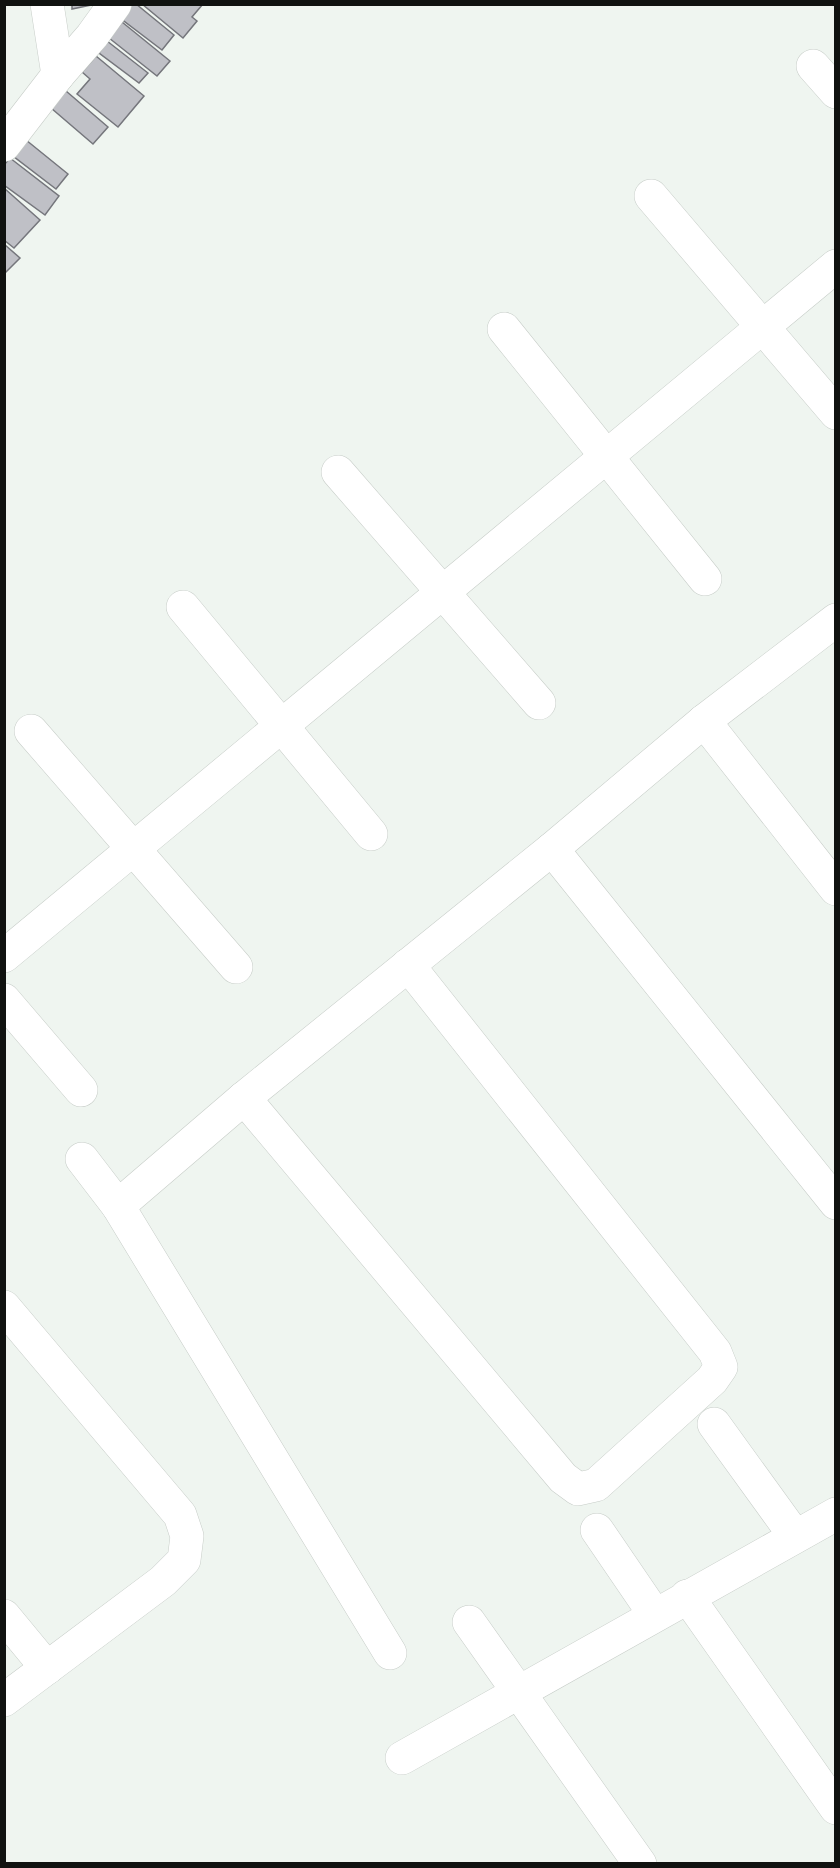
<svg xmlns="http://www.w3.org/2000/svg" width="840" height="1868" font-family="'Varela Round',sans-serif">
<style>
.building{fill:#bfc0c6;stroke:#75767c;stroke-width:1.5}
.lines{fill:none;stroke-linecap:round;stroke-linejoin:round}
.street-casing{stroke:#c7cdc8;stroke-width:34}
.street{stroke:#fff;stroke-width:33}
</style>
<rect width="100%" height="100%" fill="#eff5f0"/>
<!-- building -->
<g class="building">
<polygon points="72,4 96,4 72,9"/>
<polygon points="130,4 136,4 174,35 162,50 120,18"/>
<polygon points="142,4 203,4 192,17 197,21 183,38"/>
<polygon points="122,22 170,61 157,76 109,38"/>
<polygon points="107,41 148,73 139,83 99,53"/>
<polygon points="96,56 144,96 118,127 77,94 90,79 82,72"/>
<polygon points="66,91 108,127 93,144 51,108"/>
<polygon points="26,140 68,174 56,189 13,156"/>
<polygon points="10,158 59,196 45,215 4,185 4,165"/>
<polygon points="4,188 40,220 14,248 4,240"/>
<polygon points="4,244 20,258 4,274"/>
</g>
<g class="lines">
<!-- street casing -->
<g class="street-casing">
<g id="street">
<polyline points="47,4 58,75"/>
<polyline points="813,66 836,92"/>
<polyline points="4,145 58,75 92,36 115,4"/>
<polyline points="651,196 836,413"/>
<polyline points="504,329 705,579"/>
<polyline points="338,472 539,703"/>
<polyline points="183,607 371,834"/>
<polyline points="704,721 836,889"/>
<polyline points="31,731 236,967"/>
<polyline points="552,849 836,1203"/>
<polyline points="4,956 836,266"/>
<polyline points="4,1000 81,1090"/>
<polyline points="244,1098 563,1478 578,1489 596,1485 712,1380 721,1367 715,1352 408,965"/>
<polyline points="82,1159 118,1206 390,1653"/>
<polyline points="118,1206 244,1098 552,849 704,721 836,620"/>
<polyline points="4,1307 180,1515 187,1536 184,1560 163,1581 4,1700"/>
<polyline points="714,1424 795,1536"/>
<polyline points="597,1530 655,1615"/>
<polyline points="687,1596 836,1808"/>
<polyline points="4,1616 47,1668"/>
<polyline points="469,1622 640,1864"/>
<polyline points="402,1758 836,1514"/>
</g>
</g>
<!-- street -->
<use href="#street" class="street"/>
</g>
<!-- border -->
<rect width="840" height="1868" fill="none" stroke="#101210" stroke-width="12"/>
</svg>
